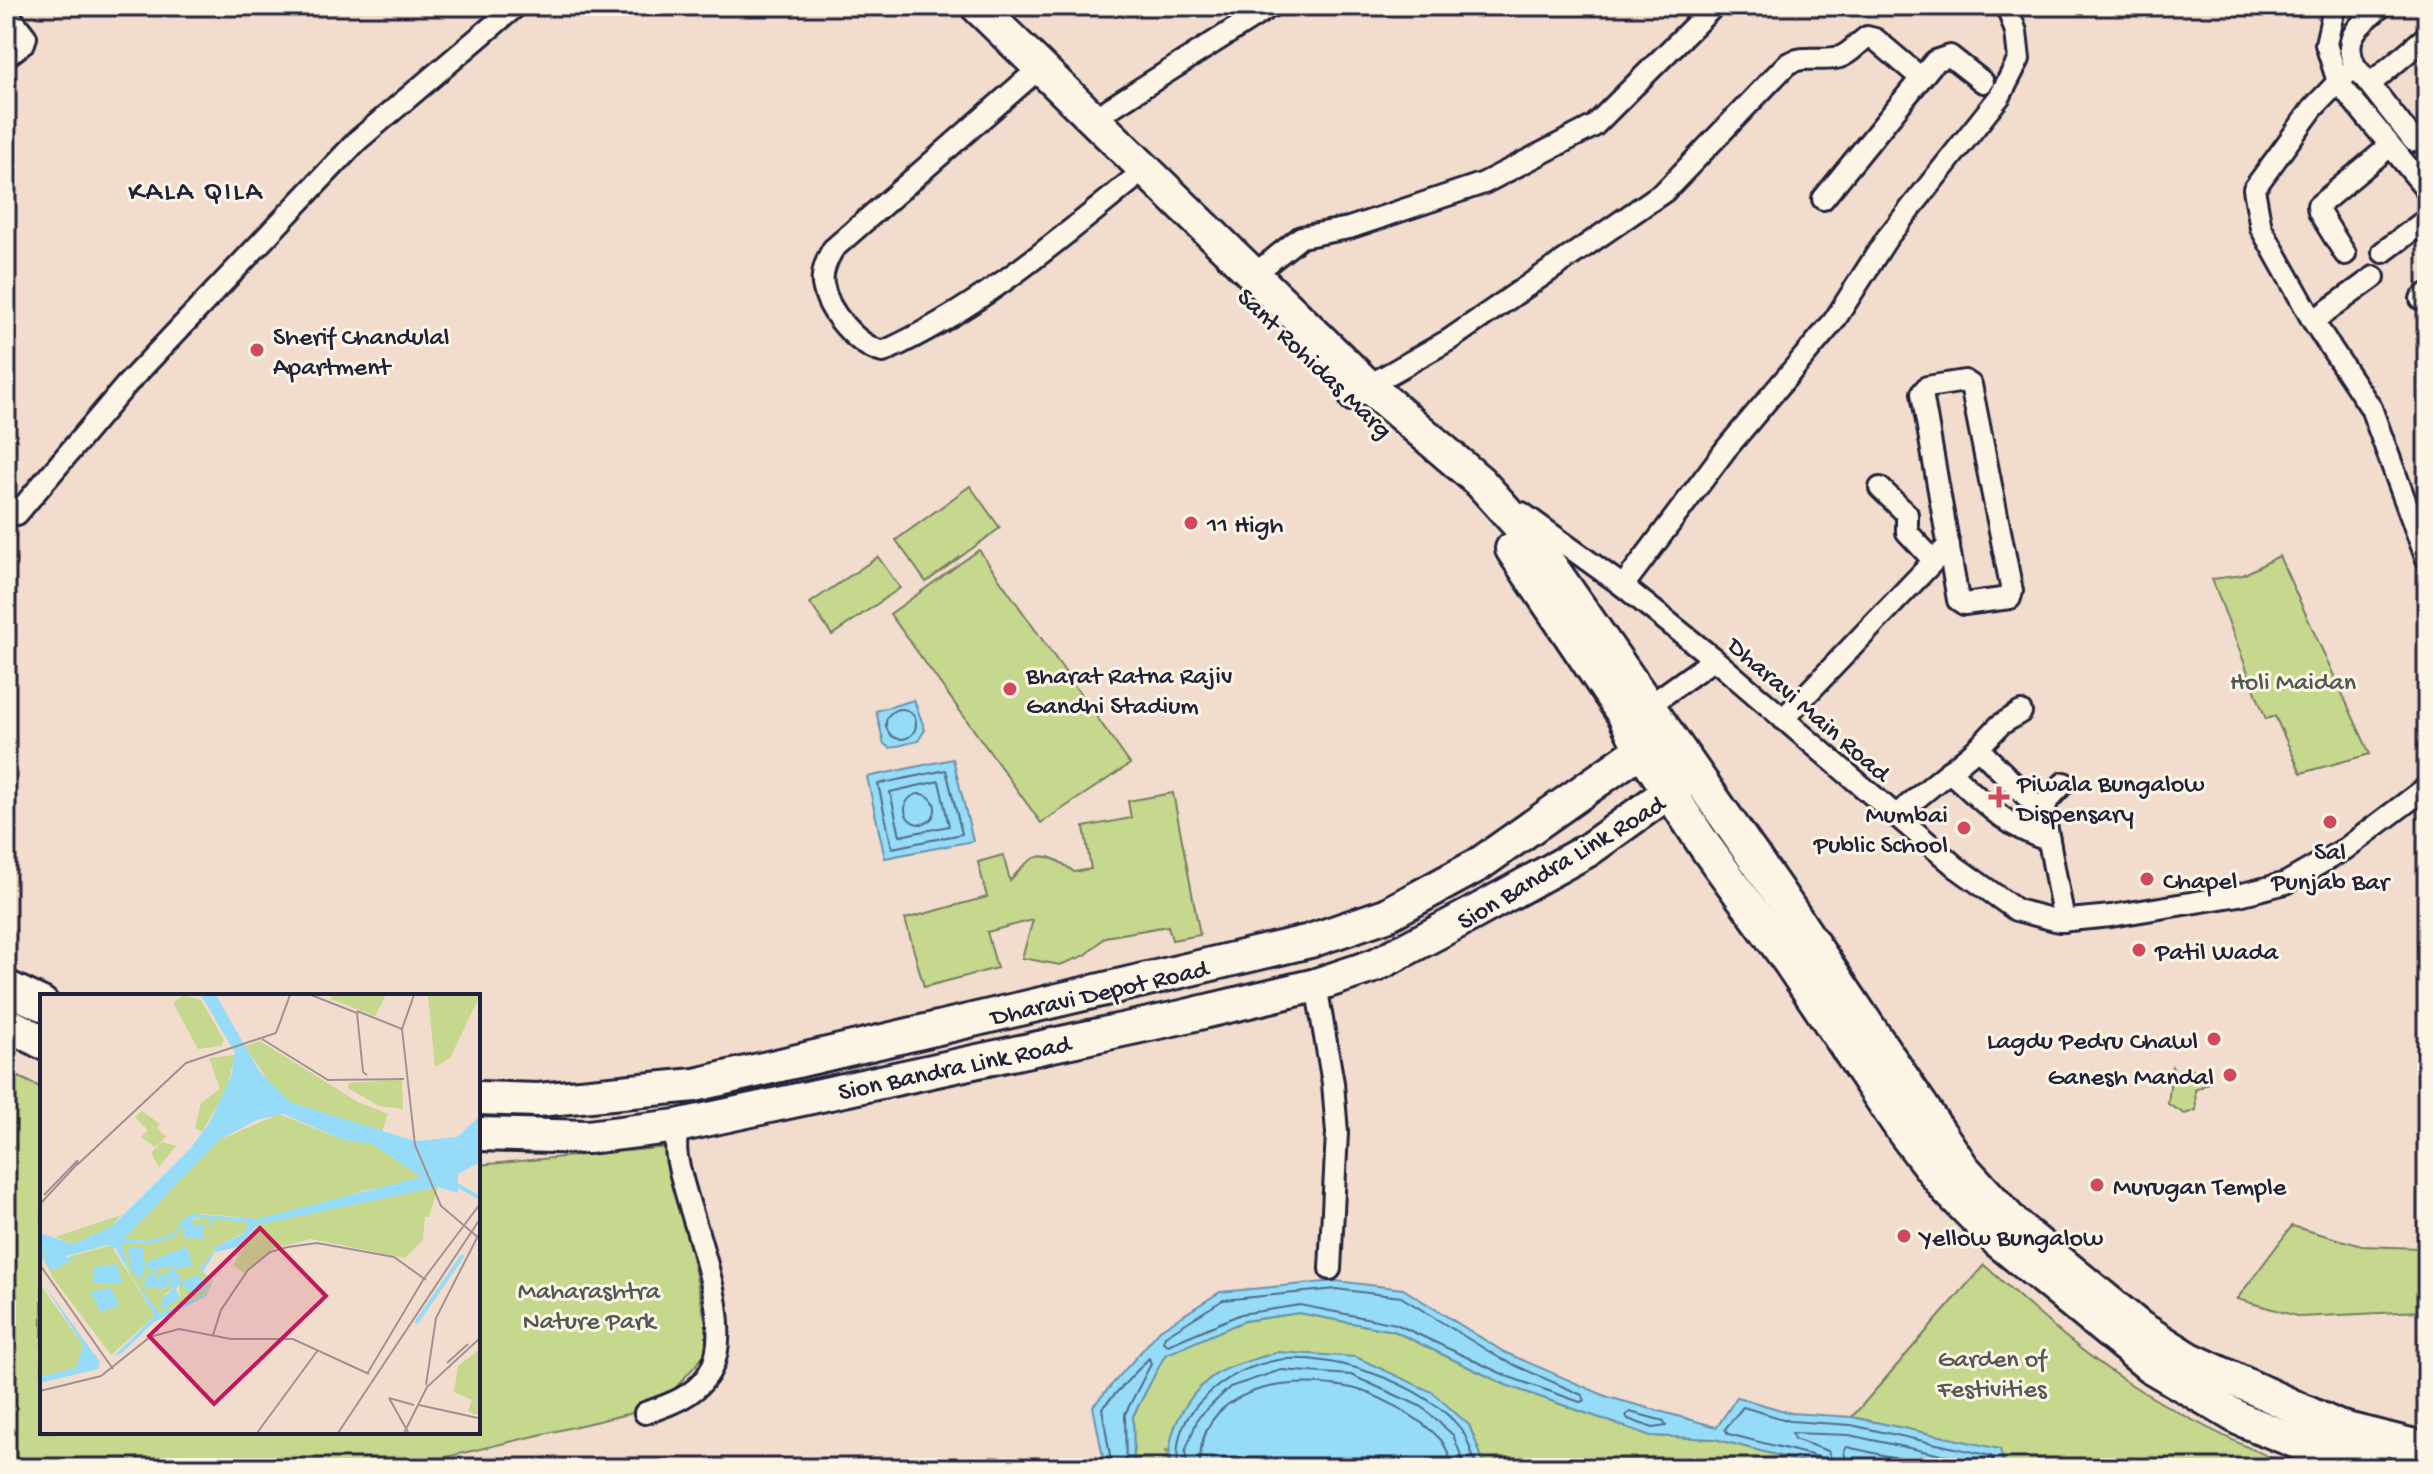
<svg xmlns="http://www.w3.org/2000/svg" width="2433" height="1474" font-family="'Gochi Hand',sans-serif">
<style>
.green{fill:#c6d88d;stroke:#747d64;stroke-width:2}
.water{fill:#96dcf8;stroke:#6892ac;stroke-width:2}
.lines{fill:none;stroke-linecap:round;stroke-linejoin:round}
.shore{stroke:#506c87;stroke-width:2}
.minor-casing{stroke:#22223b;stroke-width:26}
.primary-casing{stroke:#22223b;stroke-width:38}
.minor{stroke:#fcf5e5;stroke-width:20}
.primary{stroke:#fcf5e5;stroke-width:32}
.poi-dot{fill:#d1495b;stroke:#fcf5e5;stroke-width:3}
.labels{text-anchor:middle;stroke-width:6;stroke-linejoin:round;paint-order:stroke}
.poi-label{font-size:26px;fill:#22223b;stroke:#fcf5e5;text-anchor:start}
.street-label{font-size:26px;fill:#22223b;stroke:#fcf5e5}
.park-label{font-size:26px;fill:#535954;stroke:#fcf5e5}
.neighbourhood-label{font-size:28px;letter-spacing:2px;fill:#22223b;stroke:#fcf5e5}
.inset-river{fill:none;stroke:#96dcf8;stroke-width:4}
.inset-road{fill:none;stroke:#9f9293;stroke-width:2}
.view{fill:#c2185b;fill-opacity:0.15;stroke:#c2185b;stroke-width:4}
.inset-edge{fill:none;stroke:#22223b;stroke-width:4}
</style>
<rect width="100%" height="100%" fill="#f2dccd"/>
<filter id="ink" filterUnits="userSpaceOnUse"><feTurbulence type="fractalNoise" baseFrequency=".0125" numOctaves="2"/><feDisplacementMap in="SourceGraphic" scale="16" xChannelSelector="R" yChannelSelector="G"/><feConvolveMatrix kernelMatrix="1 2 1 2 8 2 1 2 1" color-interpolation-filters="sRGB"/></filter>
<g filter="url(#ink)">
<!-- green -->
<g class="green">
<polygon points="970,486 1000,528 926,582 896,540"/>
<polygon points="979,550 1130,764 1041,823 890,614"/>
<polygon points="2279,556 2370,754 2301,773 2275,716 2266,719 2212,579 2243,575"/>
<polygon points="878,557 900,588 832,635 810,603"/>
<path d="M1173,793L1200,935L1172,940L1168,926L1105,937L1086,955L1060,965L1022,958L1033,920L987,932L997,968L924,987L905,919L987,897L978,862L1003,855L1010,881C1033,852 1044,848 1074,872L1091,869L1084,827L1131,818L1128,801Z"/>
<polygon points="2172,1067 2175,1073 2190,1067 2209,1083 2195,1090 2196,1110 2185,1114 2168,1104"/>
<polygon points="6,1071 42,1088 42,1432 478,1432 478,1165 669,1147 711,1348 671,1393 632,1413 400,1468 6,1468"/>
<polygon points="2292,1226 2362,1246 2420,1248 2420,1311 2300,1317 2237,1299"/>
<path d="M1984,1265C2030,1306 2075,1349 2127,1382C2180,1416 2237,1444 2296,1468H2013L2004,1465L1999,1449L1852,1417Z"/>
<polygon points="1299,1313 1394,1331 1506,1385 1651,1436 1715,1439 1826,1468 1486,1468 1469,1425 1166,1451 1171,1468 1134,1468 1133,1416 1165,1354 1244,1321"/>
</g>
<!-- water -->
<g class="water">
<polygon points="914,700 925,730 918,741 890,748 884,744 876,711"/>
<polygon points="953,759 973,841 885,858 867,777"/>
<polygon points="1336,1281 1403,1289 1504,1352 1608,1397 1717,1427 1737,1397 1791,1413 1852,1417 2000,1449 2004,1465 2013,1468 1826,1468 1715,1439 1651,1436 1506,1385 1394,1331 1299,1313 1244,1321 1165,1355 1133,1416 1134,1468 1105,1468 1093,1406 1160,1330 1220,1292"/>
<path d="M1278,1352L1356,1357L1432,1392L1469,1425L1486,1468H1171C1162,1434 1192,1384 1224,1370C1241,1362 1260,1358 1278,1352Z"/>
</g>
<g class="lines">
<!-- shore -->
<g class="shore">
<circle cx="901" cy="724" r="15"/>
<polygon points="946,770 962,834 892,848 878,784"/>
<polygon points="939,781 949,826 900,836 890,792"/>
<circle cx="920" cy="809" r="15"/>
<polygon points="1336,1289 1401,1297 1501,1359 1582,1395 1585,1400 1580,1402 1509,1377 1396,1324 1300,1305 1241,1314 1168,1345 1163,1342 1165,1336 1223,1300"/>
<polygon points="1630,1412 1664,1421 1666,1426 1653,1428 1628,1419 1626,1415"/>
<polyline points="1112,1468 1102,1408 1149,1358 1151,1364 1125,1414 1126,1468"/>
<path d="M1178,1468C1175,1439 1182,1419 1204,1398C1224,1378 1250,1365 1278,1360C1333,1352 1427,1385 1461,1429C1469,1439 1472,1456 1477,1468"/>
<polyline points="1188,1468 1185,1452 1198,1418 1230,1387 1281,1370 1351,1375 1422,1407 1453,1435 1466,1468"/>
<path d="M1200,1468C1197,1388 1283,1376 1346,1387C1374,1391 1422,1419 1441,1440C1447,1447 1450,1459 1453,1468"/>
<polyline points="1825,1468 1819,1457 1728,1434 1725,1429 1743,1407 1790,1421 1851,1425 1991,1456 1997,1468"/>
<polyline points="1835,1468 1828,1451 1794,1439 1792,1433 1849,1435 1983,1464 1986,1468"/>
<polyline points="1847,1468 1844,1451 1847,1447 1941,1468"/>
</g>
<!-- minor casing -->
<g class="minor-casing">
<g id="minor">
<polyline points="2330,6 2333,13 2326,44 2338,82 2313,108 2254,189 2261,228 2313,321 2371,408 2427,560"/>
<path d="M2382,6C2360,25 2341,36 2355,66L2414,141"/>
<polyline points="6,11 26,37 24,43 6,57"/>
<polyline points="2347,74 2338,82 2427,190"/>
<path d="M1027,79L833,249C827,259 821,271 823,284C827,311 857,346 883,352C976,310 1053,245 1131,181"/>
<polyline points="2370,84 2427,36"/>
<polyline points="1093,119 1271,6"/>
<polyline points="1823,199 1935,61 1950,56 1983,82"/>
<polyline points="2383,252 2427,219"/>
<polyline points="2345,254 2319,212 2318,206 2390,146"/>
<polyline points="1252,276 1301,237 1349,228 1484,183 1594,126 1714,6"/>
<polyline points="2421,299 2427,294"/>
<polyline points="2313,321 2374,277"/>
<polygon points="1965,381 1971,385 2012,591 2010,598 1964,604 1958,600 1922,393 1927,387"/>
<path d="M1351,400L1368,386L1449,340L1665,191L1787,64C1804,54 1821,62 1840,57C1850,54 1858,43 1867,37L1875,39L1921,78"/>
<polyline points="1880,488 1907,514 1907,532 1934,561"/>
<polyline points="1522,513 1623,586 1714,659 1956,867 2016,910 2059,921 2111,916 2239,895 2286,883 2345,849 2427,787"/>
<polyline points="17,514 127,384 358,140 516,6"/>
<polyline points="1623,586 1726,449 1834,321 1887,238 2000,96 2019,59 2016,32 2007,6"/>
<polyline points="1650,705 1714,659"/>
<polyline points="1783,719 1949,545"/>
<polyline points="1978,748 2044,814"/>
<path d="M1949,771C1980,799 2007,829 2049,840"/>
<polyline points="1895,816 1978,748 2000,725 2021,712"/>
<polyline points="2064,921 2044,814 2047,801 2064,783"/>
<polyline points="1316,985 1333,1083 1337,1133 1330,1269"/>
<path d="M645,1413C668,1405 693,1397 707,1376C742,1328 686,1213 677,1157C675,1147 677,1136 677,1126"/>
</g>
</g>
<!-- primary casing -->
<g class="primary-casing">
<g id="primary">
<polyline points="977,6 1368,386 1480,482 1533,541 1776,889 1963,1168 2015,1225 2139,1327 2190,1359 2338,1427 2427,1449"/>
<polyline points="1512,549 1624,715 1641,749 1705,846 1788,960 1905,1134 1947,1189 1998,1241 2150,1366 2240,1419 2329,1455 2376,1468"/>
<polyline points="6,987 42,1004"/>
<polyline points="6,1023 42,1042"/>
<polyline points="478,1098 538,1100 695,1085 1310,941 1386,915 1478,865 1658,738"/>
<polyline points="478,1134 588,1137 677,1126 1182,1017 1316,985 1376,965 1472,914 1588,850 1684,781"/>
</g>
</g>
<!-- minor -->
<use href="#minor" class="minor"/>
<!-- primary -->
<use href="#primary" class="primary"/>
</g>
</g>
<!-- markers -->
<g class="poi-dot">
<circle cx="257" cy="350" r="8"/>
<circle cx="1191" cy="523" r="8"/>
<circle cx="1010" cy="689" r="8"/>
<path d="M1995 785h8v8h8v8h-8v8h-8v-8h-8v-8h8z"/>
<circle cx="2330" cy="822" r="8"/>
<circle cx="1964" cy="828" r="8"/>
<circle cx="2147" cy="879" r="8"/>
<circle cx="2139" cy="950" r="8"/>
<circle cx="2214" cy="1039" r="8"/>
<circle cx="2230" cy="1075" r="8"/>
<circle cx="2097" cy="1185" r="8"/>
<circle cx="1904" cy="1236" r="8"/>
</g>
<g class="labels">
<!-- poi labels -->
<g class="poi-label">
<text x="273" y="344">Sherif Chandulal<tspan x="273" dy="30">Apartment</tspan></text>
<text x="1207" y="532">11 High</text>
<text x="1026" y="683">Bharat Ratna Rajiv<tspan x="1026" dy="30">Gandhi Stadium</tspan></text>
<text x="2017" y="791">Piwala Bungalow<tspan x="2017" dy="30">Dispensary</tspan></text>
<text x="1948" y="822" text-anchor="end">Mumbai<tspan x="1948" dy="30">Public School</tspan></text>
<text x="2330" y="859" text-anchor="middle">Sal<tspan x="2330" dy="30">Punjab Bar</tspan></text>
<text x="2163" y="888">Chapel</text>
<text x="2155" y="959">Patil Wada</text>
<text x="2198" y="1048" text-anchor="end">Lagdu Pedru Chawl</text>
<text x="2214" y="1084" text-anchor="end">Ganesh Mandal</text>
<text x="2113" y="1194">Murugan Temple</text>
<text x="1920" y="1245">Yellow Bungalow</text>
</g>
<!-- street labels -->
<g class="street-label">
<text transform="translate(1316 362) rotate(44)" y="9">Sant Rohidas Marg</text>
<text transform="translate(1810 708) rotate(41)" y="9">Dharavi Main Road</text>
<text transform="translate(1560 861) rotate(-31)" y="9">Sion Bandra Link Road</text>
<text transform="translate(1099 991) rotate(-13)" y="9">Dharavi Depot Road</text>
<text transform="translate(954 1066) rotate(-12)" y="9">Sion Bandra Link Road</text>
</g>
<!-- park labels -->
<g class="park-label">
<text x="2293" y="689">Holi Maidan</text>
<text x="589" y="1298">Maharashtra<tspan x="589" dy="30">Nature Park</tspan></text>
<text x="1992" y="1366">Garden of<tspan x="1992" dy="30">Festivities</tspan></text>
</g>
<!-- neighbourhood labels -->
<g class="neighbourhood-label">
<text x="196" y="199">KALA QILA</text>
</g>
</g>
<!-- overview -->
<g transform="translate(40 994)">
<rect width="440" height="440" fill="#f2dccd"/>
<path d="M144,1L161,6L184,46L181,52L158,55L133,9ZM292,1H346L335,22L291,5ZM388,1H440L410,64L395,73ZM220,47L318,108L348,120L342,137L250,108L235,97L205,52ZM195,61L187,94L162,138L155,134L161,109L180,95L169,64ZM362,85L363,115L339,112L308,94L309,89ZM102,117L120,130L117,134L126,143L115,153L101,143L108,136L95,123ZM239,120L304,146L332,150L375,175L381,184L375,185L383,188L326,196L276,213L217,225L163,220L144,224L134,240L107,247L83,245L179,146ZM122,148L136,152L119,173L111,159ZM398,193L389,223H385L383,246L365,264L271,245L232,255L204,279L193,271L217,231ZM81,221L72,232L33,250L15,243ZM167,223L210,229L203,239L177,252L160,276L171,287L168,299L120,320L90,281L82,250L113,249L135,242L145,227ZM147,254L140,273L132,280H138L140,303L122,317L125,300L133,294L127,279L136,271L107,276ZM71,251L115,322L71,361L13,284L0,258L28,263ZM0,290L43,351L36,374L0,383ZM440,355V420H434L428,417L432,406L414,398L418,372Z" fill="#c6d88d" fill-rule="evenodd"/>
<path d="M161,1H176L220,78L250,108L375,147L417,143L440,122V168L418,180V199L398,193L217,231L199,253L175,258L163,278L173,286L167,302L114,328L82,359L74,362L115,322L75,254L67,251L24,263L34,265L12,277L0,262L8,261L0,258V239L33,250L72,232L150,155L169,129L191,83L195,59ZM243,120L304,146L332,150L381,183L217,225L154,220L144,224L133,240L107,247L84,245L179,146L217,126ZM168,223L171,235L174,224L209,229L203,240L177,252L160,276L171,287L168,299L120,320L90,281L82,250L113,249L135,242L142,231L144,243L164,245L163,229L154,233L152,225ZM88,253L104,254V279L98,285L90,273ZM147,253L153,272L140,273L132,281L139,279L141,288L157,281L169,293L155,301L140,290L136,295L140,303L122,317V305L133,294L126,279L136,272L106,276V268ZM77,270L82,289L53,290L54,273ZM119,276L115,287L124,279L131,292L118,295L115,288V293H104L106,282ZM0,285L60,368L58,375L0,389V383L36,374L43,351ZM71,294L79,311L61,318L50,298Z" fill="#96dcf8" fill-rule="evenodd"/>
<path class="inset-river" d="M417,191L440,204M376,329L423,261"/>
<path class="inset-road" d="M271,1L317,19L323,78L327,81M317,17L362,35M362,35L375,151L401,212L440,245M362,35L374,1M222,45L288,86L364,85M37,171L146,69L236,39L250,1M4,201L38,166M0,210L39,168M0,271L73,375M173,341L181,316L208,276L230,258L248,253L277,249L354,263L386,286M407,369L428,350M327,380L383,286L440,210M386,391L396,324L440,238M0,397L61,382L110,343L139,335L191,345H253L329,380M349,404L368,438M349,404L374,411M379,411L438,424M217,439L278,356M298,439L440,225M364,439L387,393L440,344"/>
<path class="view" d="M220,234L286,302L174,410L109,342Z"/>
<rect width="440" height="440" class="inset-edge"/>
</g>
<!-- margin -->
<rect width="2433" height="1474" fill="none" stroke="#fcf5e5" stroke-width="32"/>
<rect x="16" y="16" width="2401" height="1442" fill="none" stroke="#22223b" stroke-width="3" filter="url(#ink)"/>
</svg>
